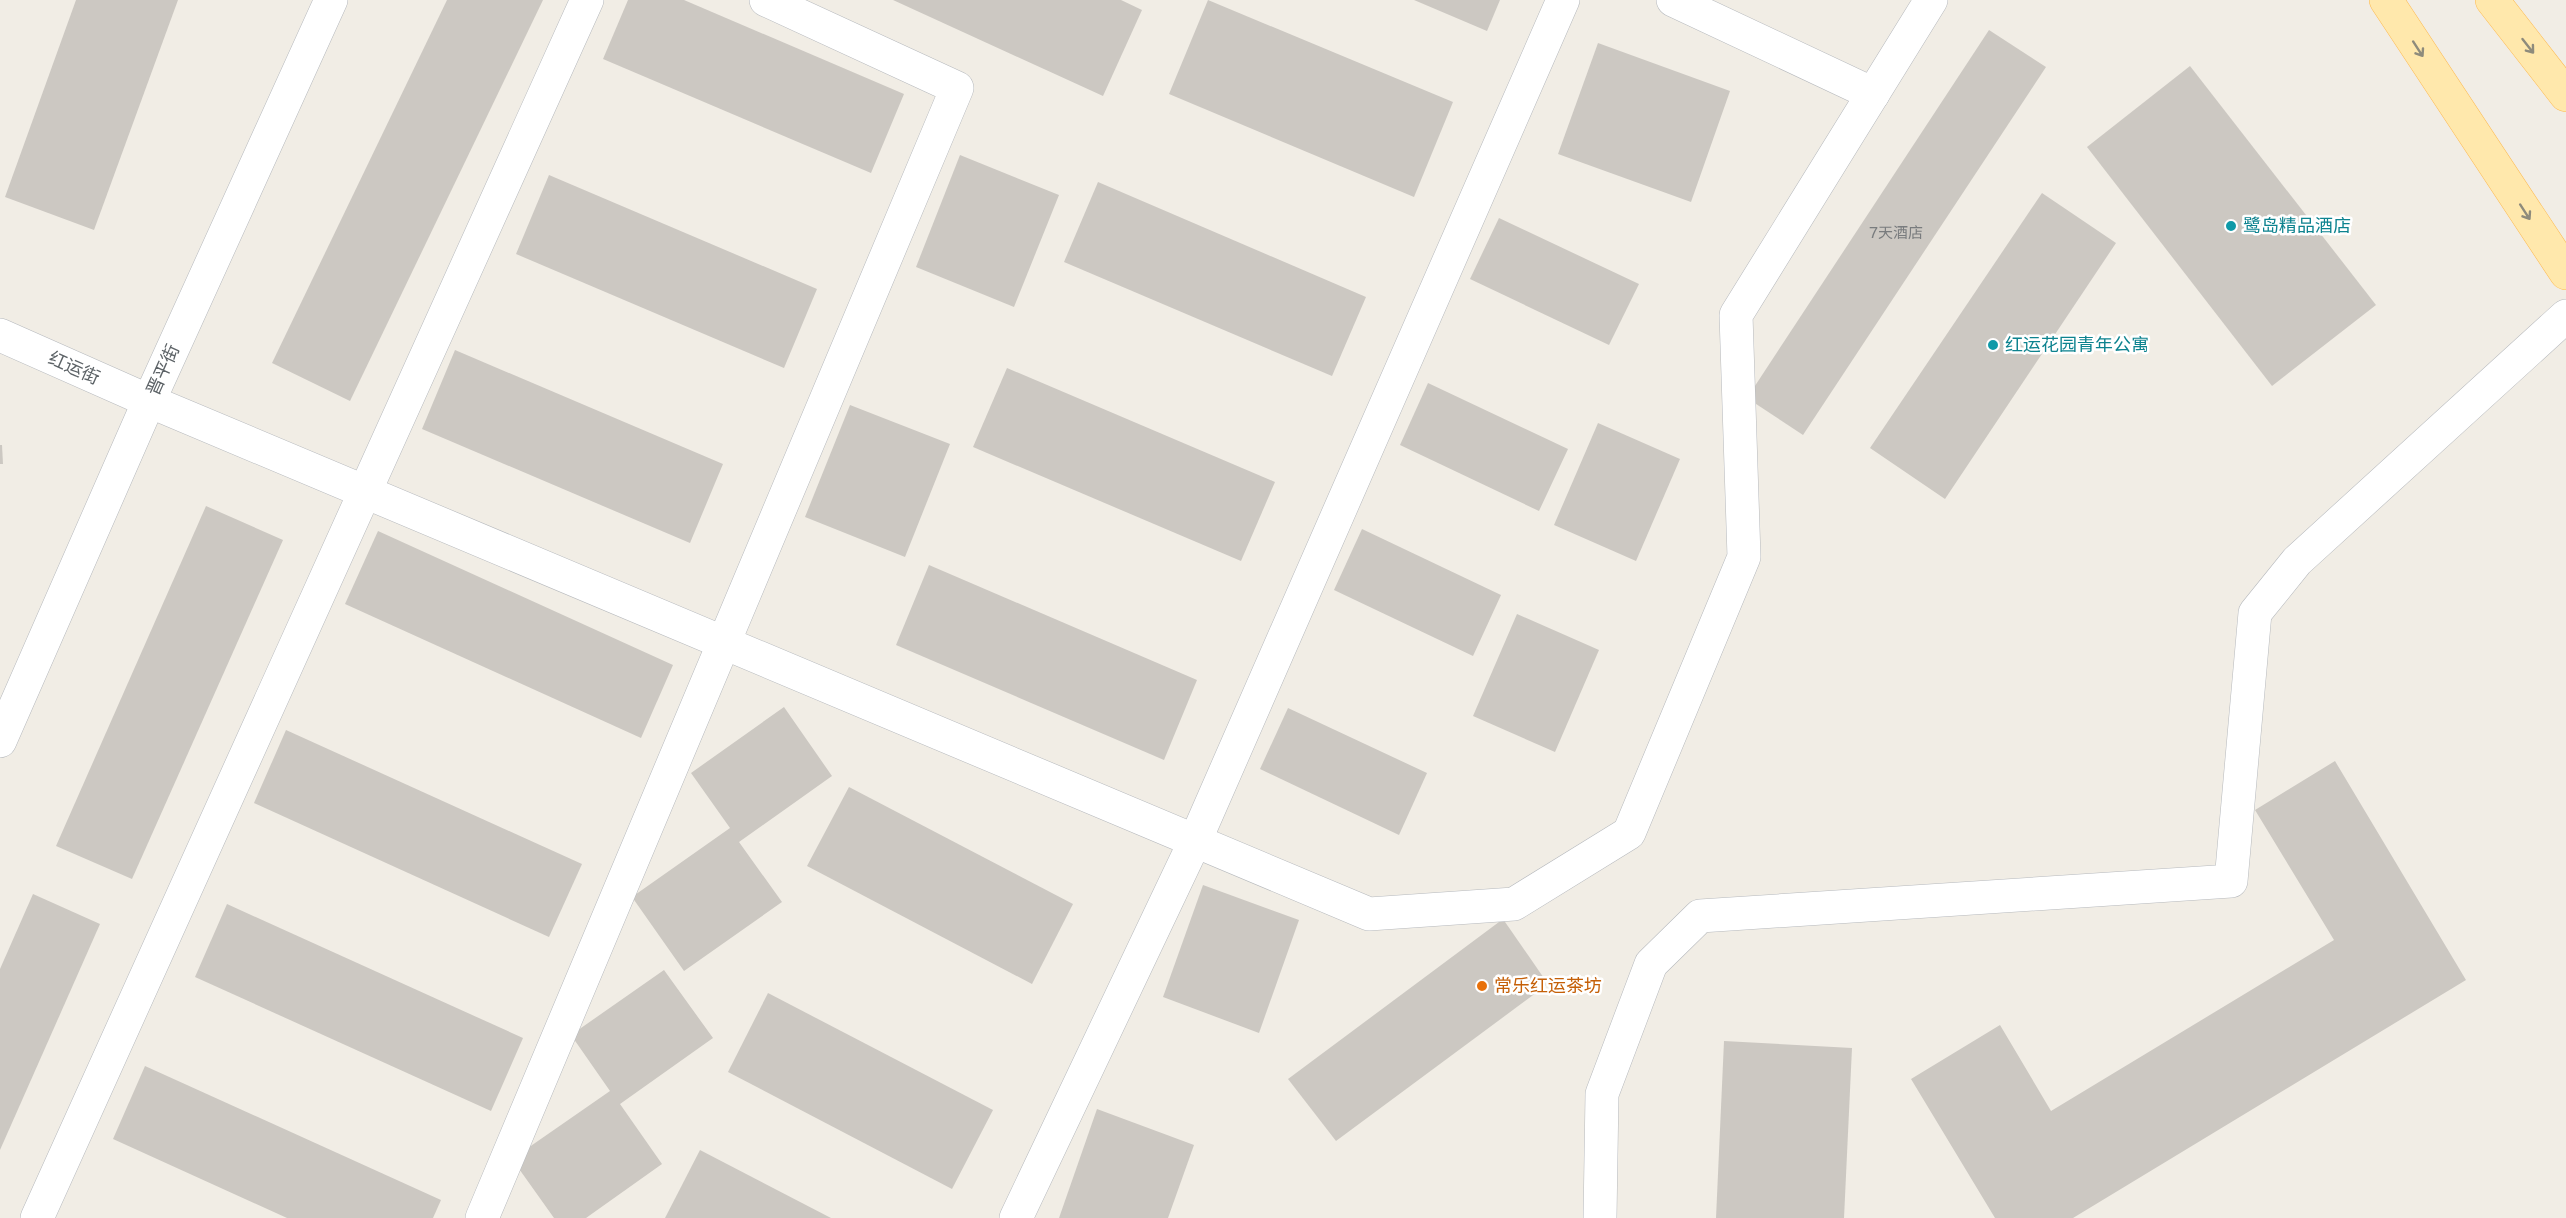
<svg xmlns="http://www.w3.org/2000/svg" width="2566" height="1218" font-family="'Public Sans','Noto Sans SC',sans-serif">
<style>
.building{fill:#ccc8c2}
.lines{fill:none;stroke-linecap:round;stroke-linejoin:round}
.minor-casing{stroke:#b6b9bd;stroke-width:34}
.major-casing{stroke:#feba51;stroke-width:34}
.minor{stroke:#fff;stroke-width:33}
.major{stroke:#ffe8ac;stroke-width:33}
.oneway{stroke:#8e8b7c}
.culture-dot{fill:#0f9aa8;stroke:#fff;stroke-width:2}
.food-dot{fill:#e8710a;stroke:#fff;stroke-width:2}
.labels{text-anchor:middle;stroke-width:5;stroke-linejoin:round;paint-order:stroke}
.number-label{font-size:15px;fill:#797c7e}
.culture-label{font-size:18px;fill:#0d838f;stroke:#fff;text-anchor:start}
.street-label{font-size:18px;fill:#5d6367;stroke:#fff}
.food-label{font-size:18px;fill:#c56008;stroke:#fff;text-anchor:start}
</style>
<rect width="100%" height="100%" fill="#f1ede5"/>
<!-- building -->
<g class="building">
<polygon points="76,0 178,0 94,230 5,197"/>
<polygon points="447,0 543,0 350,401 272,363"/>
<polygon points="628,0 684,0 904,94 871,173 603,59"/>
<polygon points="893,0 1121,0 1142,10 1103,96"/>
<polygon points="1208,0 1453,102 1414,197 1169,94"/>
<polygon points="1414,0 1500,0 1487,31"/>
<polygon points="1989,30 2046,67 1803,435 1747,398"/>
<polygon points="1598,43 1730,91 1691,202 1558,154"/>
<polygon points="2190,66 2376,305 2272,386 2087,147"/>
<polygon points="960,155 1059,195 1014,307 916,267"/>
<polygon points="549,175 817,289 784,368 516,254"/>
<polygon points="1098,182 1366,297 1332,376 1064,262"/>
<polygon points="2042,193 2116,243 1945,499 1870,448"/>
<polygon points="1499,218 1639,284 1609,345 1470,279"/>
<polygon points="455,350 723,464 690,543 422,429"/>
<polygon points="1007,368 1275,482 1241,561 973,447"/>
<polygon points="1428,383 1568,449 1539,511 1400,445"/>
<polygon points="850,405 950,444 905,557 805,517"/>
<polygon points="1598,423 1680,459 1636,561 1554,525"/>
<polygon points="0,445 2,445 3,464 0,464"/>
<polygon points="206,506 283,540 132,879 56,846"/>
<polygon points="1362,529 1501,595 1473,656 1334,590"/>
<polygon points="378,531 673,665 641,738 345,604"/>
<polygon points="929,565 1197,680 1164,760 896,645"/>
<polygon points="1517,614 1599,650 1555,752 1473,716"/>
<polygon points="784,707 832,776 739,842 782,902 684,971 632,897 730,828 691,773"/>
<polygon points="1288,708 1427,773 1399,835 1260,769"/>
<polygon points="286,730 582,864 549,937 254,803"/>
<polygon points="2335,761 2466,980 2073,1218 1995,1218 1911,1079 2000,1025 2051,1111 2334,940 2255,810"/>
<polygon points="849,787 1073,904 1032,984 807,866"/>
<polygon points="1203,885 1299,920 1259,1033 1163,997"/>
<polygon points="33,894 100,924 0,1150 0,969"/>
<polygon points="227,904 523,1038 491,1111 195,977"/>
<polygon points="1503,919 1548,984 1336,1141 1288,1079"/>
<polygon points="664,970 713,1038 620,1104 662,1164 586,1218 554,1218 512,1159 610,1091 571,1035"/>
<polygon points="768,993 993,1110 952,1189 728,1072"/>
<polygon points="1724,1041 1852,1048 1844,1218 1716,1218"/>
<polygon points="145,1066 441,1200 433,1218 287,1218 113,1139"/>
<polygon points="1097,1109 1194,1145 1168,1218 1059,1218"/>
<polygon points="700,1150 831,1218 665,1218"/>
</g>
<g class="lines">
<!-- minor casing -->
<g class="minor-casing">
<g id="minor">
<polyline points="1673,0 1873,94"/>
<polyline points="0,335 149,401 1369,914 1514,904 1629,833 1744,557 1736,315 1931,0"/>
<polyline points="0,741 149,401 331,0"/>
<polyline points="37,1218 587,0"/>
<polyline points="482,1218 957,88 766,0"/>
<polyline points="1016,1218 1195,841 1563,0"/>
<polyline points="1600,1218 1602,1094 1651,964 1700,916 2231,881 2255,613 2297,561 2566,316"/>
</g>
</g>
<!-- major casing -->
<g class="major-casing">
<g id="major">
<polyline points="2386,0 2566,273"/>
<polyline points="2492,0 2566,95"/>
</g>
</g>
<!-- minor -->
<use href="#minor" class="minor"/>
<!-- major -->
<use href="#major" class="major"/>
</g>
<!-- one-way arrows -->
<defs><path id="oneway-shaft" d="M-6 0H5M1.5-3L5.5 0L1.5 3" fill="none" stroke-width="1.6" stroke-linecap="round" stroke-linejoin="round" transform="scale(1.5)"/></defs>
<g class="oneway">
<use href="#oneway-shaft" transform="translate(2528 46) rotate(52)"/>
<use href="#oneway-shaft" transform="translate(2418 49) rotate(57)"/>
<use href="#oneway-shaft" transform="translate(2525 212) rotate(57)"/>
</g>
<!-- markers -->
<g class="culture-dot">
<circle cx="2231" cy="226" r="6"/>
<circle cx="1993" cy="345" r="6"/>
</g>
<circle class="food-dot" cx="1482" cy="986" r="6"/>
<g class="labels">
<!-- number labels -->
<g class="number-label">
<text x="1896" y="238">7天酒店</text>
</g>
<!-- culture labels -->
<g class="culture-label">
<text x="2243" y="232">鹭岛精品酒店</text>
<text x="2005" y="351">红运花园青年公寓</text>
</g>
<!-- street labels -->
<g class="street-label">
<text transform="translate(74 368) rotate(24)" y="6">红运街</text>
<text transform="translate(163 370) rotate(-66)" y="6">晋平街</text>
</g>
<!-- food labels -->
<g class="food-label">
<text x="1494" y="992">常乐红运茶坊</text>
</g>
</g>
</svg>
